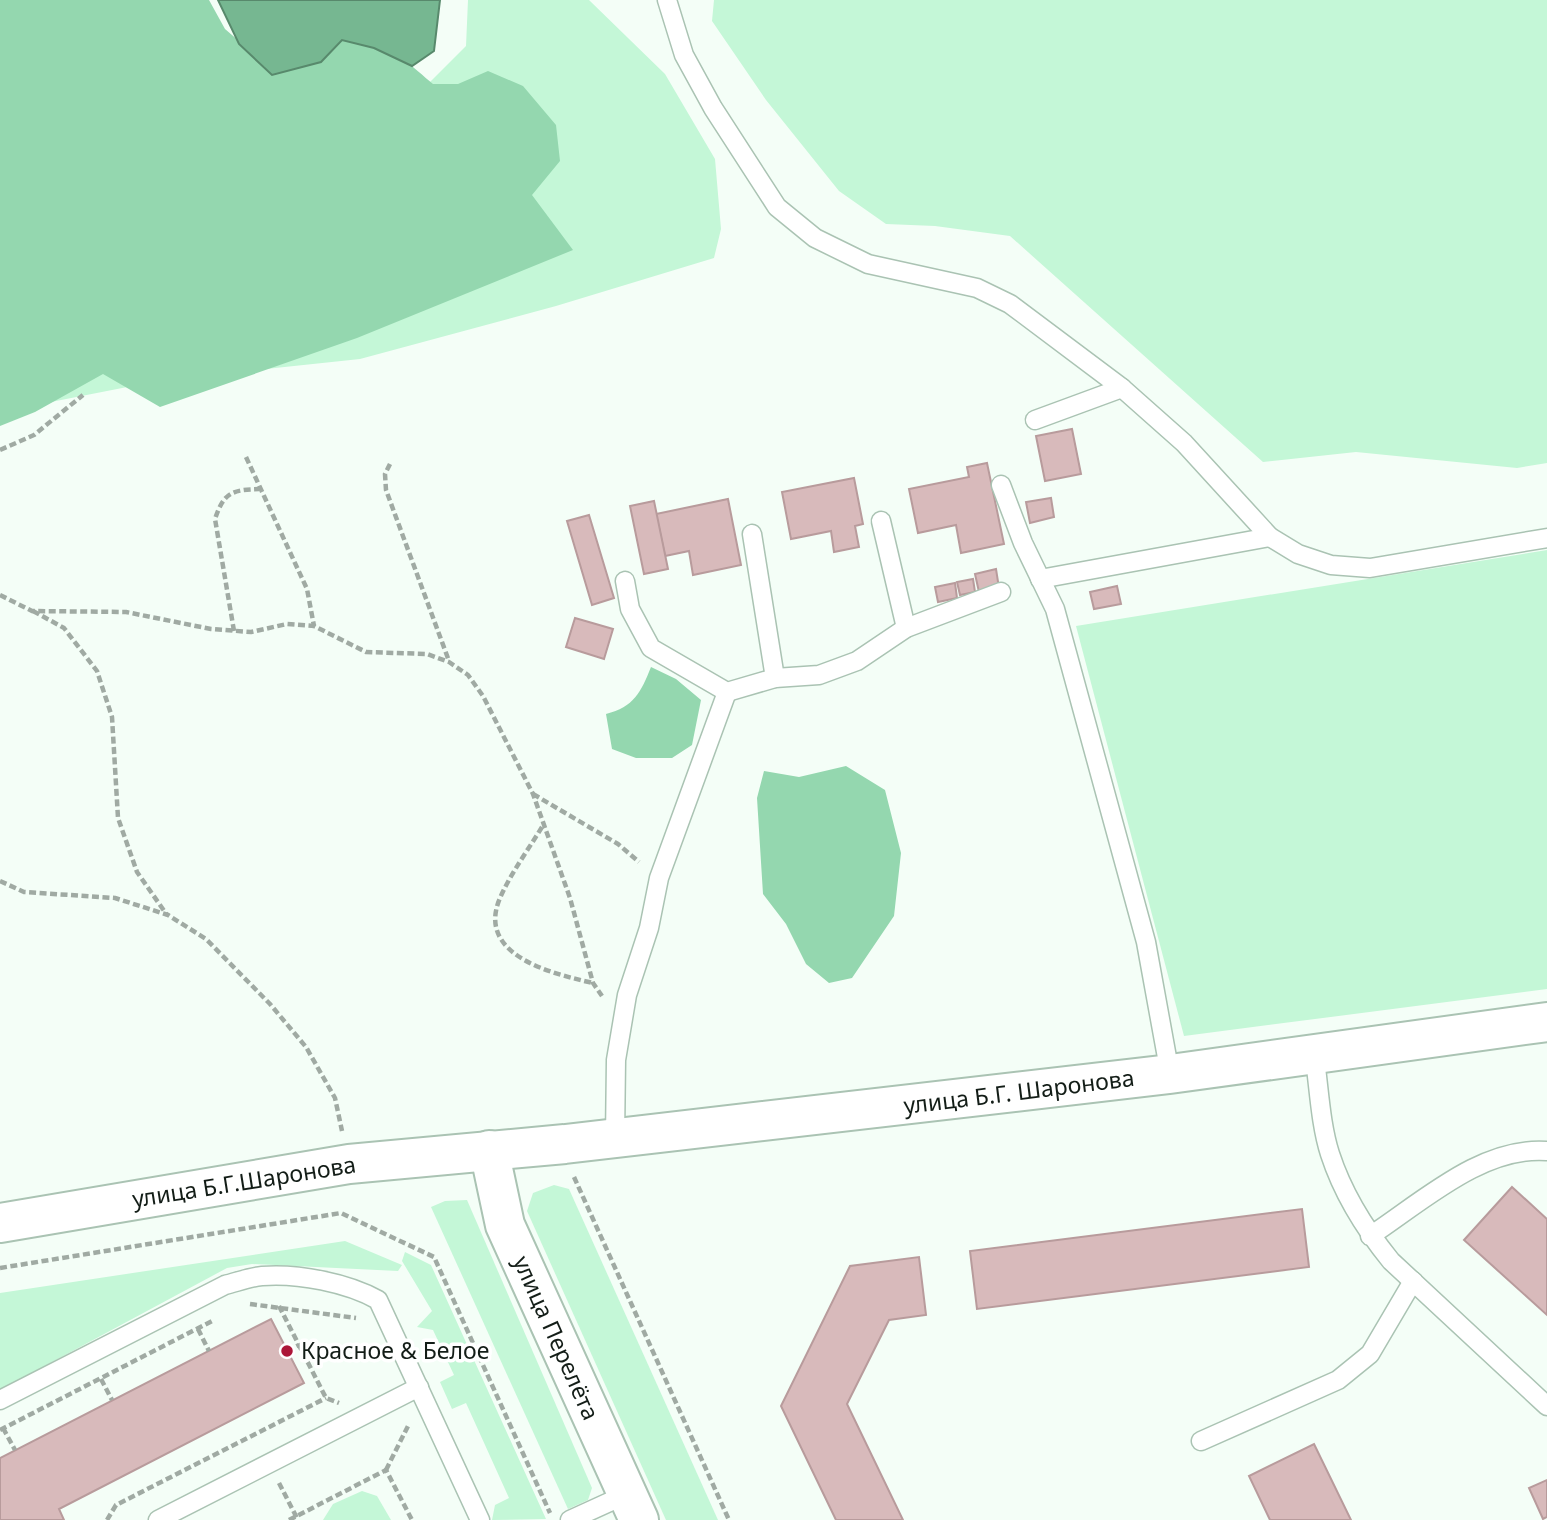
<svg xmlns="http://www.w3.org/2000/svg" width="1547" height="1520" font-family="'Noto Sans',sans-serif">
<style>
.green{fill:#c4f7d7}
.forest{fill:#94d7af}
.water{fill:#76b791;stroke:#58896c;stroke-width:2}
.building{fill:#d8babb;stroke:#b89b9c;stroke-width:2}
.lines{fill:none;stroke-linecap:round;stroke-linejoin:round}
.service-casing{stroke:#aac3b3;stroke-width:21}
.tertiary-casing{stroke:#aac3b3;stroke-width:42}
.secondary-casing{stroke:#aac3b3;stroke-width:42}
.path{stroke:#a0aaa3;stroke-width:4.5;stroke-dasharray:7 3.5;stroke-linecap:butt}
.service{stroke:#fff;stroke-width:18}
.tertiary{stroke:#fff;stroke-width:38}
.secondary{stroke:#fff;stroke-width:38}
.poi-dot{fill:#ac1638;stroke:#fff;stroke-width:2.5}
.labels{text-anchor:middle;stroke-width:7;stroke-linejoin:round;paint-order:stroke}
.street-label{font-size:23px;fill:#131d17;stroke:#fff}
.poi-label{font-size:23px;fill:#131d17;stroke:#fff;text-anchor:start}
</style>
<rect width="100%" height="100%" fill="#f4fef7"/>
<!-- green -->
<g class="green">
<polygon points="0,0 257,87 419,93 466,46 468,0 589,0 665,74 715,159 721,229 714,258 556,306 360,359 163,380 0,412"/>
<polygon points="714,0 1547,0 1547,463 1517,468 1356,452 1263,462 1010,236 935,226 886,224 839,191 766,100 712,21"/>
<polygon points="1547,550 1547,989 1184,1036 1076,626"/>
<polygon points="554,1185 569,1189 718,1520 666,1520 527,1211 533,1193"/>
<polygon points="467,1200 592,1488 588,1500 568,1509 431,1207 445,1201"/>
<polygon points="345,1241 402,1265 398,1271 252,1264 227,1268 0,1390 0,1293"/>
<polygon points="405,1252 431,1265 546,1519 492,1520 495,1505 509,1498 466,1403 452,1409 440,1382 454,1375 433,1330 417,1327 432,1311 402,1261"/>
<polygon points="362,1491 377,1496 391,1520 323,1520 333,1504"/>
</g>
<!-- forest -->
<g class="forest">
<path d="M0,0H209L225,29L254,54C280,48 341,31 366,37C388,43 415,69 433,84H458L488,71L523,86L556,125L560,161L532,195L573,250L357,338L160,407L103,374L35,412L0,426Z"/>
<path d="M651,667L676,679L701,700L692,745L672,758H636L612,749L606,714C634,707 641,692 651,667Z"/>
<polygon points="846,766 885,790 901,853 894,916 852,978 829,983 806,964 786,924 763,894 757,798 764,771 799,777"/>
</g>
<!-- water -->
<polygon class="water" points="218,0 440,0 434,51 412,66 374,48 342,40 321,62 272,75 239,44"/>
<!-- building -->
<g class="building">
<polygon points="1072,429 1081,474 1045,481 1036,436"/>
<polygon points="987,463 1004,544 961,553 956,525 918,533 909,489 969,477 967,467"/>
<polygon points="854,478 863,524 855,526 859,547 834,552 831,531 791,539 782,492"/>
<polygon points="1051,498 1054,517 1030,523 1026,502"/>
<polygon points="728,499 741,565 693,575 689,551 665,556 656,514"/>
<polygon points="654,501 668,569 644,574 630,506"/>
<polygon points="589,515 614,598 592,605 567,521"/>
<polygon points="996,569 999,588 979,592 975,574"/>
<polygon points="973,579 975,592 960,595 957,582"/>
<polygon points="955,583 957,598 938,602 935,587"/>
<polygon points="1117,586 1121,604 1094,609 1090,592"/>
<polygon points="575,618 613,629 604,659 566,647"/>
<polygon points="1512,1187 1547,1219 1547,1315 1464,1240"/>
<polygon points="1302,1209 1309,1267 977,1309 970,1251"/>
<polygon points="919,1257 926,1315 889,1320 847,1404 903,1520 836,1520 781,1406 850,1266"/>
<polygon points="271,1319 304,1383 59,1509 64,1520 0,1520 0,1458"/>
<polygon points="1314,1444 1351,1520 1270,1520 1249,1476"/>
<polygon points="1547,1480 1547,1517 1543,1519 1529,1488"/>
</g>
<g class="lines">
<!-- service casing -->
<g class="service-casing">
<g id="service">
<polyline points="667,0 684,55 713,108 777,207 815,238 868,264 977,288 1010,304 1122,388 1184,443 1270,537 1298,554 1331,565 1370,568 1547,538"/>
<polyline points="1035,420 1122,388"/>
<polyline points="1001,485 1023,543 1055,609 1146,942 1170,1074"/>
<polyline points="881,521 906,628"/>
<polyline points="752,534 775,678"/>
<polyline points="1040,579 1270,537"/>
<polyline points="625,581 630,609 651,648 727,692 775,678 819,675 857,661 906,628 1001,592"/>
<path d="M1314,1053C1319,1085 1320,1123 1330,1154C1343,1194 1365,1229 1391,1261L1547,1406"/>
<polyline points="615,1138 616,1060 627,995 649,928 659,878 727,692"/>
<path d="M1370,1236C1422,1202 1482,1146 1547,1151"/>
<path d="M0,1400L225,1285C237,1282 250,1277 262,1276C298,1273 348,1283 378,1300L480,1520"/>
<polyline points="1201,1441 1338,1380 1370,1354 1413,1281"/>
<polyline points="158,1520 419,1387"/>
<polyline points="570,1520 627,1494"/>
</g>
</g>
<!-- tertiary casing -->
<g class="tertiary-casing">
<polyline id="tertiary" points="489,1150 505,1225 639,1520"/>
</g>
<!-- secondary casing -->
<g class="secondary-casing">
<polyline id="secondary" points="0,1223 349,1164 565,1144 1170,1074 1547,1022"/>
</g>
<!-- path -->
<g class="path">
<polyline points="0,450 34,435 83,395"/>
<polyline points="246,457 307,589 314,626"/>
<polyline points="390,464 385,474 386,490 449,661"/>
<polyline points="0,595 32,611 126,612 211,629 251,632 287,624 314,626 366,652 427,654 449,662 468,675 483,696 533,794 570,898 593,983 602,996"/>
<polyline points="33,611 64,628 97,671 112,717 118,818 137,872 167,915"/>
<path d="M234,631L215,519C224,492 232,490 259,489"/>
<polyline points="533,794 618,844 639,862"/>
<path d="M542,827C528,850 511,873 500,898C475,956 554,974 593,983"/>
<polyline points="0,881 24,892 115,898 168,915 206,939 270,1004 306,1047 335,1098 342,1131"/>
<polyline points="574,1177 729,1520"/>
<polyline points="0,1268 341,1213 434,1257 550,1513"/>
<polyline points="250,1304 356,1318"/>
<polyline points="279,1306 326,1398 339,1403"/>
<polyline points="198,1329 209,1351"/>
<polyline points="287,1351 299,1345"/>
<polyline points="101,1379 112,1400"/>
<polyline points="3,1428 15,1450"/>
<polyline points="0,1430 214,1320"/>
<polyline points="386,1470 409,1424"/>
<polyline points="279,1483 298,1520"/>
<polyline points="107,1520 116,1505 326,1398"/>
<polyline points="289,1520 386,1470 412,1520"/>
</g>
<!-- service -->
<use href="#service" class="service"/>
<!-- tertiary -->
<use href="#tertiary" class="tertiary"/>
<!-- secondary -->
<use href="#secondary" class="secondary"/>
</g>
<!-- markers -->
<circle class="poi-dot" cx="287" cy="1351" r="7"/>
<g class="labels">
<!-- street labels -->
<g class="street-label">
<text transform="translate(1019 1092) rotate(-7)" y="8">улица Б.Г. Шаронова</text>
<text transform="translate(244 1182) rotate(-9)" y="8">улица Б.Г.Шаронова</text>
<text transform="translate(556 1338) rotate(66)" y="8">улица Перелёта</text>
</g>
<!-- poi labels -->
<g class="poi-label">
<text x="301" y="1359">Красное &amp; Белое</text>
</g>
</g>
</svg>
